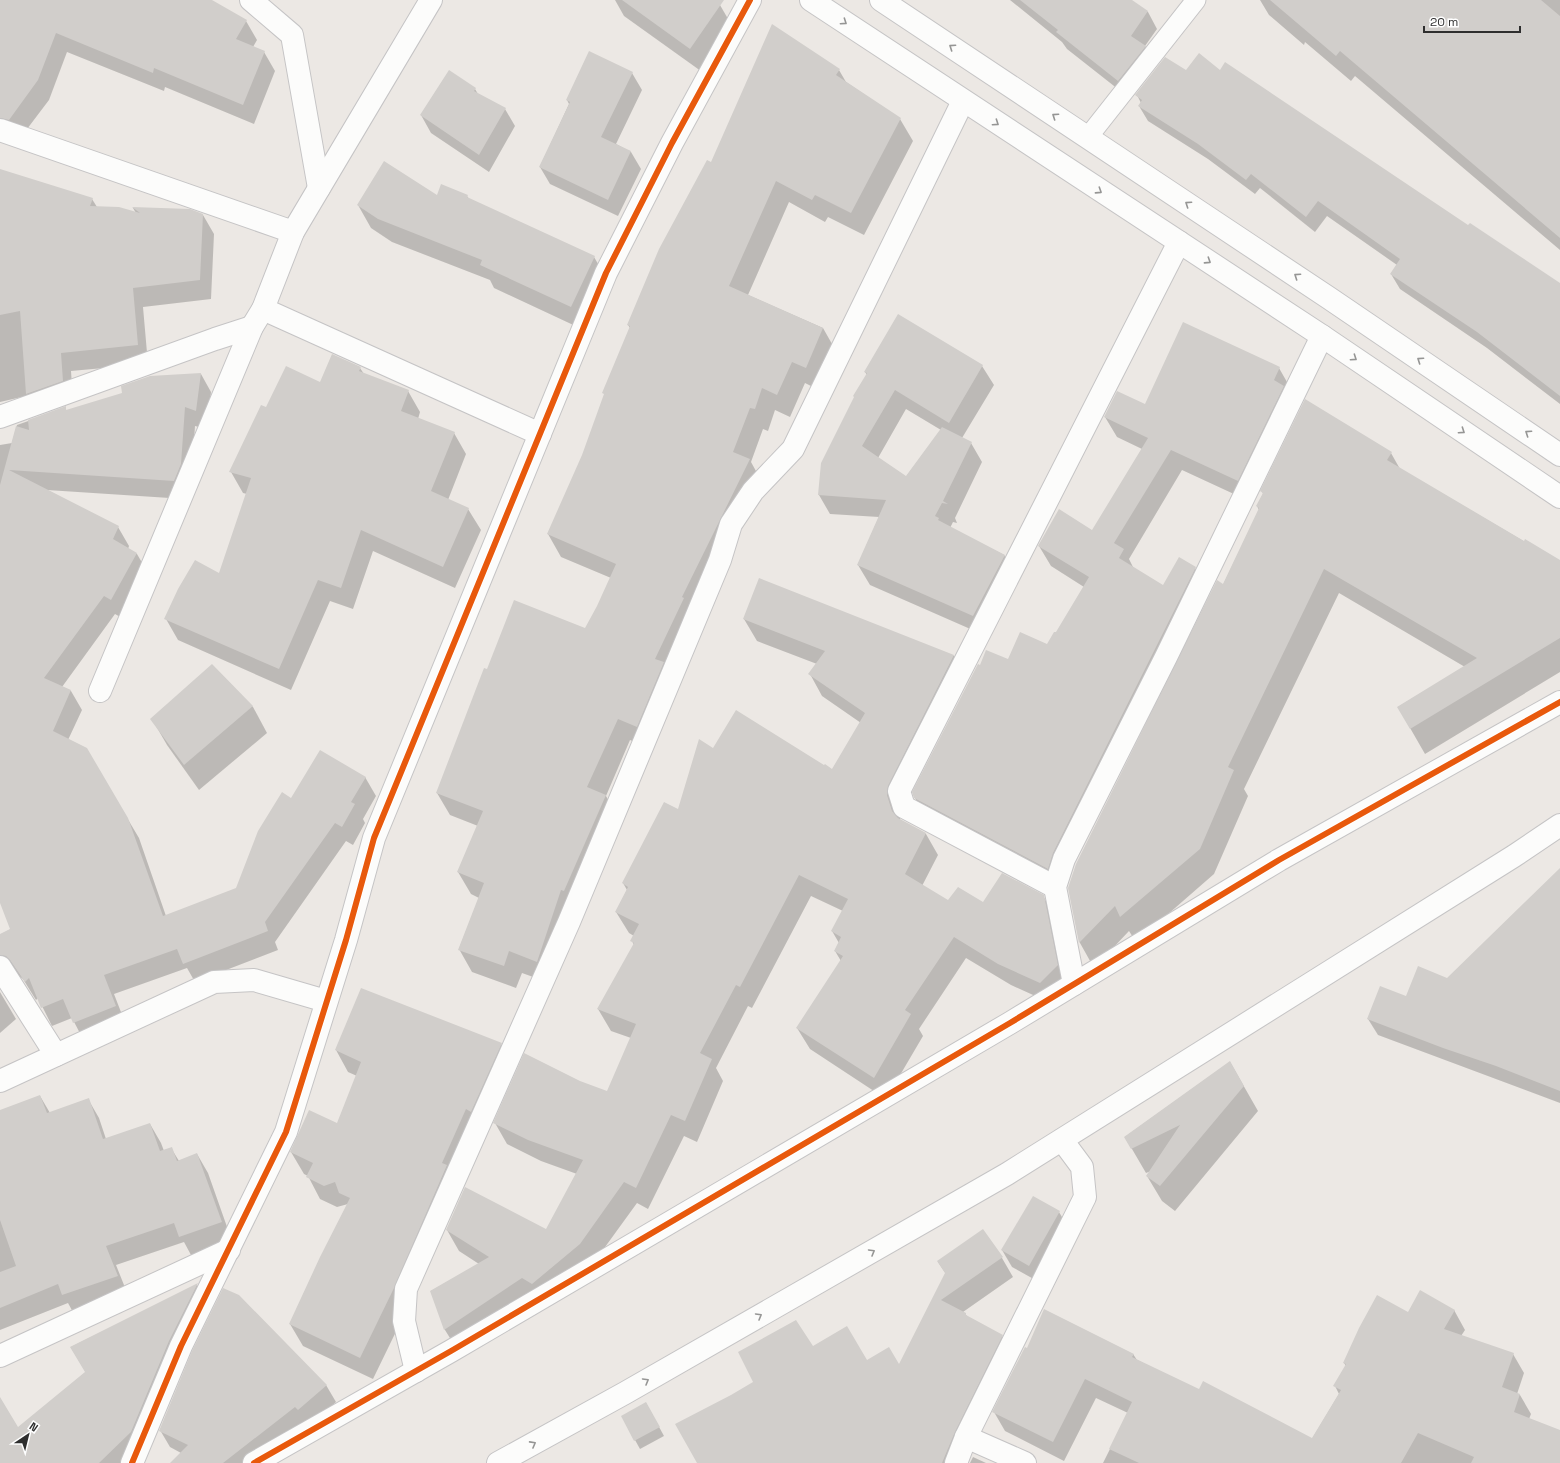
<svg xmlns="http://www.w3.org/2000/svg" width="1560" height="1463" font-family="'Space Grotesk',sans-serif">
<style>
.shadow{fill:#0003;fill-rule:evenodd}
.building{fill:#d1cecb}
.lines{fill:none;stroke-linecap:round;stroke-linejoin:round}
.lane-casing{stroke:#c5c4c5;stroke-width:21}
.street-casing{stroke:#c5c4c5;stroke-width:24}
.secondary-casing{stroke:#c5c4c5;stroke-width:24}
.lane{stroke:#fcfcfb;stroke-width:19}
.street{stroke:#fcfcfb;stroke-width:22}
.secondary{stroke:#fcfcfb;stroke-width:22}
.cycleway-casing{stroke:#fff;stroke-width:8}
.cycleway{stroke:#e8590c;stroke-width:6}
.oneway{stroke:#959594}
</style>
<rect width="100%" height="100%" fill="#ece8e4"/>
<!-- shadow -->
<g class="shadow">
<polygon points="0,0 210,0 246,21 257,40 253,47 264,52 275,71 254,124 165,87 164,91 67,52 49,100 21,137 0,122"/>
<polygon points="615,0 713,0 720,5 735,31 705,74 624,16"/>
<polygon points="1010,0 1130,0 1148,12 1157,29 1145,46 1155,63 1128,97 1067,49 1062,42"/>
<polygon points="1260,0 1560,0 1560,250 1355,76 1351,81 1305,42 1304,45 1269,15"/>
<polygon points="839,70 846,82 900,119 913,141 864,235 828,217 825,222 789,202 748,295 823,328 836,351 819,390 805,383 790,417 775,410 768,431 763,429 751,462 762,482 695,619 650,749 630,740 606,796 618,818 550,983 522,973 516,988 472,972 459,949 479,898 471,894 458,872 478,826 450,815 437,793 488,671 588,630 611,578 561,557 548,534 583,455 605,395 604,393 630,328 628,325 711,163"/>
<polygon points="1221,71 1560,285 1560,404 1487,348 1400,289 1391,274 1397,265 1327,216 1315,232 1260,188 1255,194 1208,159 1148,121 1139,106 1141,103 1137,95 1186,72"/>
<polygon points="632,73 642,90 616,144 631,152 641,169 618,216 550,184 540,167 569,104 567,100"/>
<polygon points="475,89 478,94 505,109 515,126 489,172 431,133 421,115"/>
<polygon points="0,170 92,199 97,207 136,213 133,208 189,210 203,215 214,234 211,299 143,307 148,364 71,371 73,400 36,413 26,396 0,402"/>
<polygon points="467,196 469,199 594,257 607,279 584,330 494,288 490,280 392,242 371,228 358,205 437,197"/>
<path d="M899,316L982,366L994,385L962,438L971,443L982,462L955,518L957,523L953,522L950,528L1004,555L1015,575L984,635L870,585L858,565L879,517L830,514L819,495L867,375L865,372ZM906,409L941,430L906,477L878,458Z"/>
<polygon points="360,368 364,374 408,391 420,412 418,419 454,433 466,454 448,500 468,509 481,530 455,588 373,551 353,609 330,601 291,690 178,640 166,619 220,574 247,494 243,493 231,472 266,408 320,383"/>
<polygon points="1279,368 1291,389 1249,501 1182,470 1129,559 1134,569 1163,586 1195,568 1207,588 1059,889 927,819 915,798 1008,660 1047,646 1056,634 1084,587 1051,566 1039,546 1093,531 1142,449 1117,437 1105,417"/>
<polygon points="201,374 211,392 207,429 195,426 191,484 185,499 47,490 118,527 129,546 128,549 137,554 148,573 122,618 115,614 62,687 71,691 82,710 68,740 86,749 139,838 166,916 236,889 292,800 365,777 376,796 363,819 365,823 353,845 346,841 275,942 278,950 195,982 187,968 114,994 126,1025 84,1041 72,1018 52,1026 38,998 36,1000 23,979 18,975 0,980 0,935 11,929 0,900 0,445 12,443 17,425 65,408 67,411"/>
<polygon points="1391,453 1400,469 1525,542 1560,561 1560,672 1425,754 1398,707 1465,667 1339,593 1244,789 1248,796 1214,874 1136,942 1129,931 1094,968 1080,943 1069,888 1223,585 1259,510 1257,506 1263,494 1262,491"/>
<polygon points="760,580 954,656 966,677 900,808 900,820 926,834 938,855 922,886 948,901 983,903 1043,896 1056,918 1069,987 1053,1004 1011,985 966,958 919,1029 923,1036 886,1099 810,1049 797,1028 841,961 835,951 839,943 832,931 843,911 811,896 752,1008 748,1006 716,1068 723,1081 697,1142 684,1136 648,1209 637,1203 592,1265 458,1351 445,1330 431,1291 479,1264 459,1251 447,1230 547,1230 577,1174 541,1161 507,1144 495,1123 580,1082 607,1093 631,1038 611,1031 598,1009 634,945 632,941 634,936 629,933 616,912 627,890 623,883 679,810 714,749 832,770 861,723 822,696 810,674 817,664 757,641 744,619"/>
<polygon points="212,665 253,707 267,733 199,790 167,745 152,719"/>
<polygon points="1560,885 1560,1103 1378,1035 1368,1019 1407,998 1447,979"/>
<polygon points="0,992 16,1019 0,1033"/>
<polygon points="501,1044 514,1066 406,1311 373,1379 303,1346 290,1324 348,1204 337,1207 320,1199 308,1176 304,1174 291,1152 338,1125 357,1076 348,1072 336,1050"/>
<polygon points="1230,1062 1258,1111 1175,1211 1162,1201 1147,1176 1151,1171 1146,1173 1125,1137"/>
<polygon points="40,1096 50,1113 88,1099 99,1118 106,1139 150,1124 161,1143 164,1151 171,1148 179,1161 197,1154 208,1173 232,1241 191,1255 184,1242 116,1265 128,1295 74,1314 68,1303 0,1330 0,1111"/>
<polygon points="1059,1212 1069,1229 1039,1282 1012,1267 1002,1250"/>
<polygon points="983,1231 1002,1258 1013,1277 963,1312 968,1317 1002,1336 1013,1355 961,1463 698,1463 732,1396 813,1348 867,1361 899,1367 946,1274 938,1262"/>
<polygon points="197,1285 208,1304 131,1463 0,1463 0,1399 18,1429 86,1372 71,1347"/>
<polygon points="1454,1310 1465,1330 1461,1336 1513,1354 1524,1373 1517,1394 1520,1395 1531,1414 1529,1419 1560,1431 1560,1463 1103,1463 1128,1413 1096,1398 1064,1461 1005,1431 994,1412 1133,1354 1137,1360 1199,1391 1312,1439 1339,1394 1335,1386 1346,1366 1344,1363 1409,1314"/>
<polygon points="326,1385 336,1402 308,1427 254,1463 177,1463 181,1453 170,1447 160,1430"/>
<polygon points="646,1403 664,1436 640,1449 635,1440"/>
<polygon points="973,1457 986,1463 970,1463"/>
</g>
<!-- building -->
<g class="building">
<polygon points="0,0 212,0 247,20 236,39 265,51 243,105 154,68 153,73 56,33 38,80 9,120 0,118"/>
<polygon points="622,0 724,0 690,49"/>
<polygon points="1020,0 1132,0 1148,11 1131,36 1146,46 1118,81 1056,32 1058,30"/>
<polygon points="1270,0 1541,0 1560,16 1560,238 1340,51 1336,56"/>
<polygon points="772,24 840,69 836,75 901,118 851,213 815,195 812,200 776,181 729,286 823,328 806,368 792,362 777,395 762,388 755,409 750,408 733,452 750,459 682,597 684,598 655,659 664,662 637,727 618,719 587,787 606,795 564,891 561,890 537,962 509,951 504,966 458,950 484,883 457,872 483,811 436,793 484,668 487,669 514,600 585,628 597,606 616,564 547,534 582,455 604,394 602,393 630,326 627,325 659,249 707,160 711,162"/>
<polygon points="589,51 633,72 601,137 631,151 608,200 539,167 570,102 566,100"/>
<polygon points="1199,53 1220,70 1225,62 1468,225 1470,223 1560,283 1560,396 1477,332 1390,274 1400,259 1318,201 1306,217 1251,174 1246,180 1198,144 1138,106 1142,100 1135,95 1165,57 1186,70"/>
<polygon points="449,70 476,88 474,91 506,108 479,155 420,115"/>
<polygon points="384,161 437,195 441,184 468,195 467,197 595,256 571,307 480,265 482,260 378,219 357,205"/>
<polygon points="0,169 93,198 90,206 119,207 140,213 132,207 190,209 203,214 200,280 133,288 138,345 61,353 63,381 26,394 20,311 0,315"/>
<polygon points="898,314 983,365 949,423 895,390 862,446 906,476 942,427 972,442 943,501 948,504 942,503 935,516 939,518 938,520 1005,555 973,616 857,565 886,500 818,495 821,463 854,397 853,396 867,373 864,372"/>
<polygon points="1183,322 1280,367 1274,380 1284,386 1238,481 1171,450 1114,543 1124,549 1119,558 1163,585 1179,557 1196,567 1053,853 1048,869 914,798 912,792 978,664 980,665 986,650 1008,659 1020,632 1047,644 1054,632 1056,632 1089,577 1038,546 1059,509 1092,530 1148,438 1104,417 1117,391 1145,404"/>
<polygon points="332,354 361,367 359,371 409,390 401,411 455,432 431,491 469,508 443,567 361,530 341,588 318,580 279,669 164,619 178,589 195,560 219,573 251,478 229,472 261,405 266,407 286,366 320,382"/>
<polygon points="201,373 196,411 185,407 181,464 174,481 9,470 119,526 113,539 137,553 111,600 104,596 44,678 71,690 53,731 87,748 128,818 163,916 236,888 258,831 282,792 291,798 320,750 366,777 351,802 355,804 342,827 335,823 265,922 268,931 183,964 177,949 104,975 116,1006 73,1023 63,999 41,1008 29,978 25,982 10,960 6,956 0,955 0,934 10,929 0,903 0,485 16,426 29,430 28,420 66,406 66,410 122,393 121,386 150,376"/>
<polygon points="1305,399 1392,452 1387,460 1524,541 1525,539 1560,560 1560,638 1410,729 1397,707 1477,658 1324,569 1228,767 1234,770 1200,849 1120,917 1115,906 1079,943 1068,888 1076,864 1217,580 1223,584 1259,508 1256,506 1263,493 1260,491"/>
<polygon points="759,578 954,655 888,786 887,795 892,811 898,818 926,833 905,874 948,900 958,887 983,902 1002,873 1044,895 1058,965 1040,983 998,964 954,937 905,1010 911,1014 874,1078 796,1028 843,956 834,951 841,937 831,931 848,899 799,875 740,987 736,985 700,1053 712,1059 685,1121 671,1115 636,1188 624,1182 580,1244 532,1284 522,1278 444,1330 430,1291 489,1257 446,1230 465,1187 546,1229 583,1160 528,1140 493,1123 524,1053 580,1081 607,1091 636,1024 597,1009 634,943 630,941 639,924 615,912 628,887 622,883 664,802 678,809 699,739 713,748 736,710 824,765 825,764 832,769 865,713 808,674 825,651 743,619"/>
<polygon points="212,664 253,706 184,765 150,719"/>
<polygon points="1560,868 1560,1091 1496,1066 1443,1048 1367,1019 1380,986 1406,996 1418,966 1447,978"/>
<polygon points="361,988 502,1043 471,1112 466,1109 442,1163 447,1165 394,1288 360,1358 289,1324 320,1257 350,1198 339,1193 335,1182 324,1186 306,1177 313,1163 290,1152 309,1110 337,1123 361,1062 335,1050"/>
<polygon points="1230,1061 1244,1086 1160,1186 1146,1176 1180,1125 1131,1149 1124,1137"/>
<polygon points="40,1095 47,1113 89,1098 103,1139 150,1123 160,1151 172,1147 177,1161 197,1153 222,1222 179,1237 174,1223 106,1246 118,1276 62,1295 58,1284 0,1308 0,1272 16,1266 0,1220 0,1110"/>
<polygon points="1033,1196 1060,1211 1029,1266 1001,1250"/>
<polygon points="983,1229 1003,1257 941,1300 966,1313 966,1315 1003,1335 955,1432 942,1463 697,1463 675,1424 731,1395 753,1382 738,1352 796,1320 813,1346 847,1326 867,1360 889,1347 899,1364 945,1273 937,1261"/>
<polygon points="198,1283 169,1341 131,1432 99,1463 0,1463 0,1397 18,1427 85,1372 70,1347"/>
<polygon points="223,1288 239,1295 327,1385 298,1410 295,1407 223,1463 170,1463 188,1445 159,1431 192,1351"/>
<polygon points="1420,1290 1455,1310 1444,1329 1514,1353 1502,1387 1520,1394 1514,1412 1560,1430 1560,1463 1471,1463 1474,1457 1418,1433 1401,1463 1139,1463 1109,1449 1132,1402 1085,1379 1053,1442 992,1412 1025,1347 1027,1348 1044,1309 1134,1354 1132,1357 1199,1389 1203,1381 1312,1438 1341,1390 1333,1386 1346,1364 1343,1363 1359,1328 1377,1295 1408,1312"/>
<polygon points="646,1402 660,1427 634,1441 621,1416"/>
</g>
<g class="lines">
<!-- lane casing -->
<g class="lane-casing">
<polyline id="lane" points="1088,137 1196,0"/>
</g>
<!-- street casing -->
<g class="street-casing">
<g id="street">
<polyline points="251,0 292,35 319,188"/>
<polyline points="811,0 1322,336 1560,497"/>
<polyline points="881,0 1329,298 1560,455"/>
<polyline points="0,130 293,232"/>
<polyline points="263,309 540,434"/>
<polyline points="0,417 215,339 252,327"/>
<polyline points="100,691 252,327 263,309 293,232 431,0"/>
<polyline points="1055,887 904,807 899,791 1179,242"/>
<polyline points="0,967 56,1055"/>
<polyline points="1074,984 1055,887 1064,859 1166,657 1322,336"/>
<polyline points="0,1081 214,982 254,980 326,1001"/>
<polyline points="0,1356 229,1250"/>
<polyline points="416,1371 404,1321 406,1289 569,922 720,560 731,524 753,491 793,449 963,101"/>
<polyline points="966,1437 1025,1463"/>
<polyline points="132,1463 181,1346 286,1132 346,940 374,838 606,273 672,143 750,0"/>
<polyline points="956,1463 966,1437 1085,1197 1082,1167 1062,1140"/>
</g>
</g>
<!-- secondary casing -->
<g class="secondary-casing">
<g id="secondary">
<polyline points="254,1463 451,1351 1010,1023 1279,860 1560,702"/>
<polyline points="498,1463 625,1393 1007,1174 1514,856 1560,825"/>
</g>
</g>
<!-- lane -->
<use href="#lane" class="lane"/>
<!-- street -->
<use href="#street" class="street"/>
<!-- secondary -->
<use href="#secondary" class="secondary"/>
<!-- cycleway casing -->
<g class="cycleway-casing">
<g id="cycleway">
<polyline points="132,1463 181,1346 286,1132 346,940 374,838 606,273 672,143 750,0"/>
<polyline points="254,1463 451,1351 1010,1023 1279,860 1560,702"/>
</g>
</g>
<!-- cycleway -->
<use href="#cycleway" class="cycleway"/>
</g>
<!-- one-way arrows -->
<defs><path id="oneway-chevron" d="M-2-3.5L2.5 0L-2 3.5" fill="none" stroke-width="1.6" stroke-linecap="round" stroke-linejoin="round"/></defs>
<g class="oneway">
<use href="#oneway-chevron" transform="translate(844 22) rotate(34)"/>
<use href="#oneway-chevron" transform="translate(952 47) rotate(-146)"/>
<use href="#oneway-chevron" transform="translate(1055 116) rotate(-146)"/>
<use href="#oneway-chevron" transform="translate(996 123) rotate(34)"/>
<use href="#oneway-chevron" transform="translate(1099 191) rotate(33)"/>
<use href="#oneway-chevron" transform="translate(1188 204) rotate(-146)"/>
<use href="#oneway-chevron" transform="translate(1208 261) rotate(33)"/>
<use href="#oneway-chevron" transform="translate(1297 276) rotate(-146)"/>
<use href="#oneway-chevron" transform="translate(1354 358) rotate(34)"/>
<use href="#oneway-chevron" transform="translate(1420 360) rotate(-146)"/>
<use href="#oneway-chevron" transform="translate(1462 431) rotate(34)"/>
<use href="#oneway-chevron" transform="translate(1528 433) rotate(-146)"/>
<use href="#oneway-chevron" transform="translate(872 1252) rotate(-30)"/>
<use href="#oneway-chevron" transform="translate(759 1316) rotate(-30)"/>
<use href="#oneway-chevron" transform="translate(646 1381) rotate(-30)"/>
<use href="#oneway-chevron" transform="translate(533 1444) rotate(-29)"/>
</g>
<!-- north arrow -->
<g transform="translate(28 1435) rotate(35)" stroke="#ffffff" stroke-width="3" paint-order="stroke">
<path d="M0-3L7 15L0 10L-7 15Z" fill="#2e2e2e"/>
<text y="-6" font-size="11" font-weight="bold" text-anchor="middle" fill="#2e2e2e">N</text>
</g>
<!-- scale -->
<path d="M1424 26v6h96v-6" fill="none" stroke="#2e2e2e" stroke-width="2"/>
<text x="1430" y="26" font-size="12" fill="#2e2e2e" stroke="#ffffff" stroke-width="3" paint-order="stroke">20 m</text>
</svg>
